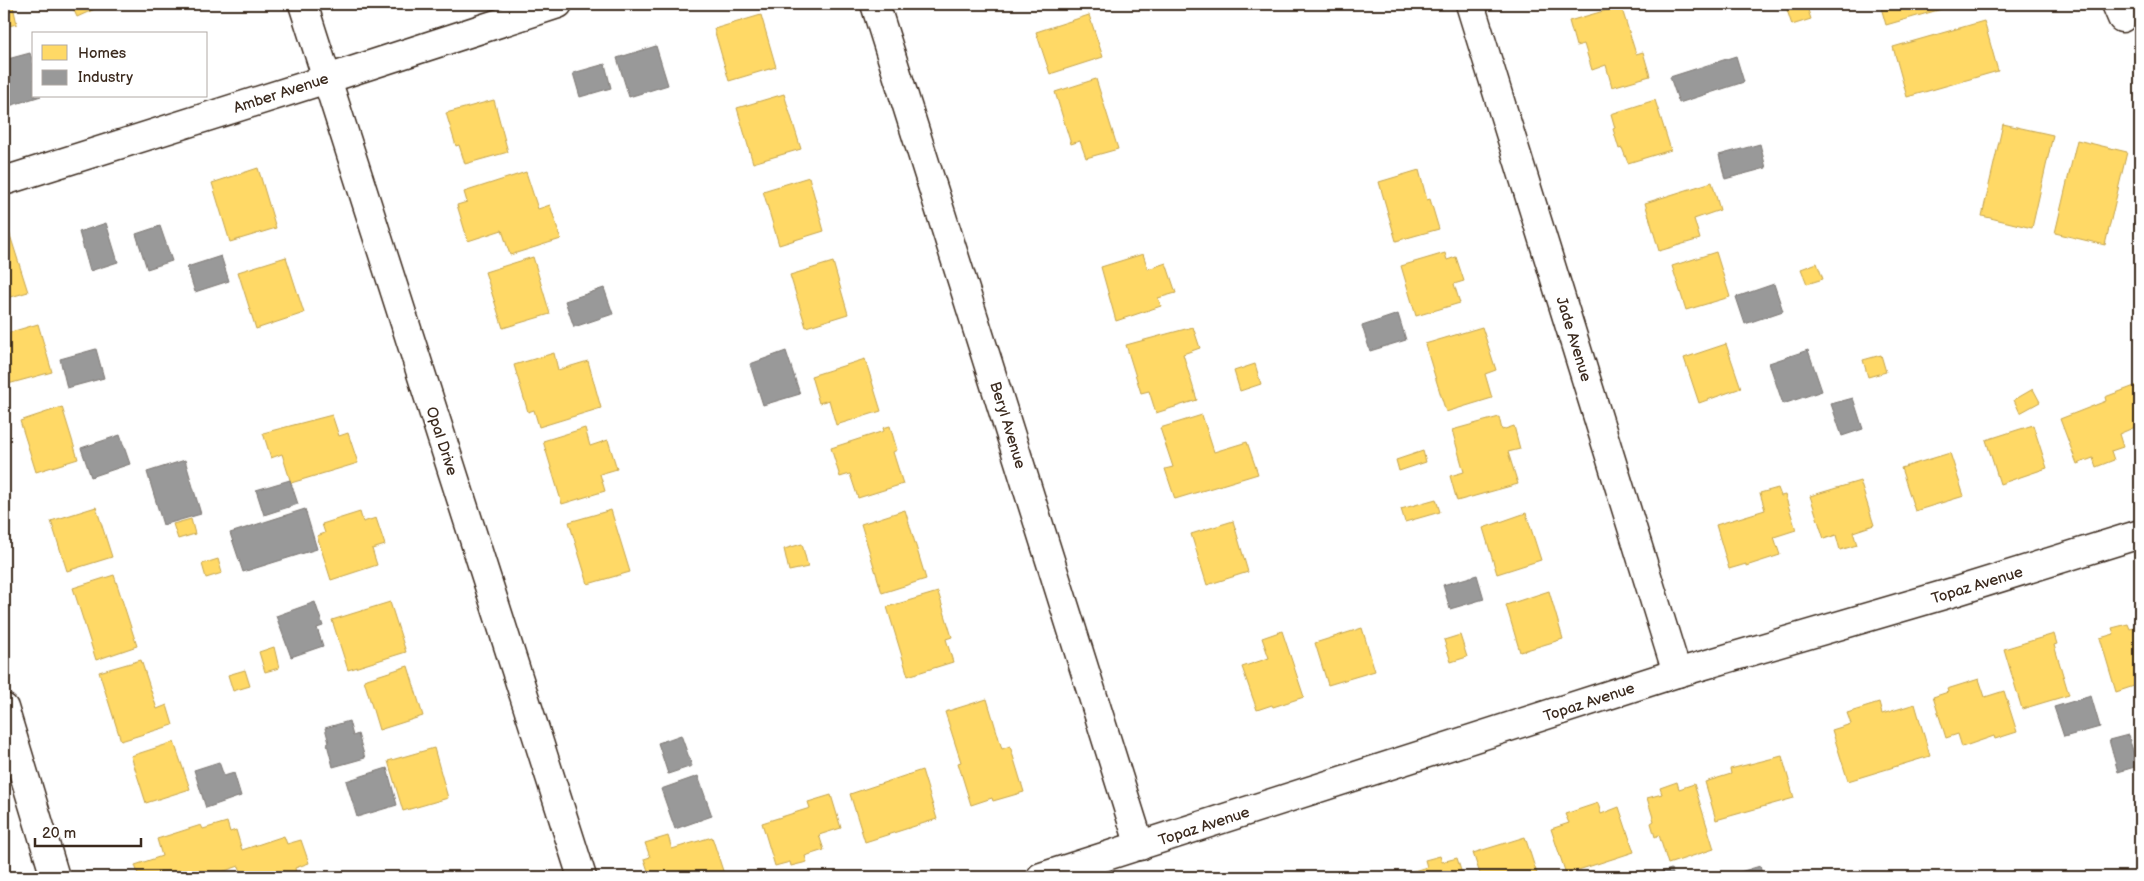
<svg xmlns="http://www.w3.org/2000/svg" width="2144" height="881" font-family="'Balsamiq Sans',sans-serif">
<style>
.homes{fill:#ffd966;stroke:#c4a450}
.industry{fill:#999;stroke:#7d7874}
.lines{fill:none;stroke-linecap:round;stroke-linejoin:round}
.street-casing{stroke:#3b2a1e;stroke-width:31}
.street{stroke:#fff;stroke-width:28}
.labels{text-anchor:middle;stroke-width:5;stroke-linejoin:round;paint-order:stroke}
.street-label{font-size:15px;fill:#3b2a1e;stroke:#fff}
</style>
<rect width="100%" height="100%" fill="#fff"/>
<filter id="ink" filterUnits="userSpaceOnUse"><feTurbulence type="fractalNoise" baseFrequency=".02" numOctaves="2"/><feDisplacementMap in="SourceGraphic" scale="10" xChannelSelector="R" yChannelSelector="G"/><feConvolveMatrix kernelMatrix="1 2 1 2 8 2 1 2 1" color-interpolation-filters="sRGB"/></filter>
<g filter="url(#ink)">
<!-- homes -->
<g class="homes">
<polygon points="71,4 95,4 97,8 77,17"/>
<polygon points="1797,4 1806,4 1811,19 1792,25 1786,7"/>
<polygon points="1880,4 1959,4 1886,25"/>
<polygon points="13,6 17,24 4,27 4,9"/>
<polygon points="1621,6 1636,54 1643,52 1650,76 1612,87 1606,65 1592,70 1584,44 1576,46 1569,21"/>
<polygon points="761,15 776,67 729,81 714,29"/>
<polygon points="1089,15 1103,57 1050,74 1036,32"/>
<polygon points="1984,21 1998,71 1907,97 1893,47"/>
<polygon points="1096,79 1118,149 1086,158 1080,141 1071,144 1055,92"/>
<polygon points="784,94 801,149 753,163 737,108"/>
<polygon points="494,100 508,152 465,164 459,145 456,146 446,113"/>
<polygon points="1655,100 1671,150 1628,163 1622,148 1619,149 1613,129 1615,128 1611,114"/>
<polygon points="2003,124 2053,135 2032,228 1982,216"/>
<polygon points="2077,140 2127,152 2105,245 2055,233"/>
<polygon points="258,168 276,228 230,242 212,183"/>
<polygon points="1419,170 1427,200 1430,199 1439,229 1396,241 1379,182"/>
<polygon points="526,172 538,209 550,205 561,239 510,255 502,230 468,241 457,205 467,202 464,192"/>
<polygon points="809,177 824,231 779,245 763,191"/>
<polygon points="1712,182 1720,210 1694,219 1700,239 1659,251 1645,203"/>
<polygon points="9,232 28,292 4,299 4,234"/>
<polygon points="1716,252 1730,297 1686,310 1672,266"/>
<polygon points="1445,253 1447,260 1456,257 1464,281 1454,284 1460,303 1416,316 1401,266"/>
<polygon points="1143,254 1148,269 1166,263 1176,293 1158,298 1161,306 1116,321 1101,267"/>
<polygon points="286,257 304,313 256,329 238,272"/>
<polygon points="533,257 550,314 503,328 485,272"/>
<polygon points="833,262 848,314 806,327 790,275"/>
<polygon points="1817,263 1823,279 1807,284 1801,269"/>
<polygon points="38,324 52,372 8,384 4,370 4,334"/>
<polygon points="1193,327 1200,348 1183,354 1197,400 1156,413 1149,391 1141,393 1126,345"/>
<polygon points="1482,327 1496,370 1485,374 1492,398 1446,412 1425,344"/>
<polygon points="1726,344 1741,388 1699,403 1684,358"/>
<polygon points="554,353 558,370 588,361 601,408 539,427 534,410 528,412 514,365"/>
<polygon points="1881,355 1886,372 1868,377 1863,360"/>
<polygon points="865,359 881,411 836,425 829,400 819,403 811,376"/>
<polygon points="1255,364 1261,384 1240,391 1234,371"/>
<polygon points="2140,384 2140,425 2119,434 2123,447 2111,451 2114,460 2096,467 2093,458 2077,464 2060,419 2106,401 2105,397"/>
<polygon points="2033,389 2040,402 2020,413 2014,400"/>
<polygon points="62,407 78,459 36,472 20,421"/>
<polygon points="332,415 339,436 348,433 358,463 291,483 282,454 271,458 263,433"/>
<polygon points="1202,415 1214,452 1247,442 1258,474 1175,499 1165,469 1173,467 1160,428"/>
<polygon points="1499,417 1502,430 1514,426 1520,449 1508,452 1518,484 1457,501 1450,476 1464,472 1452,430"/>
<polygon points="2033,425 2047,468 2000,484 1986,440"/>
<polygon points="890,426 897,450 893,452 903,484 858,498 850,474 840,477 831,448 884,431 883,428"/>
<polygon points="585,428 590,446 608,440 617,469 600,474 605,491 562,504 543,441"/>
<polygon points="1423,451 1426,462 1399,471 1396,460"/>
<polygon points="1950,453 1964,496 1915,511 1901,468"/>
<polygon points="1860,481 1874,525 1853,532 1857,545 1840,550 1836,535 1824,539 1810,496"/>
<polygon points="1778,488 1781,496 1785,495 1796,530 1774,537 1780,555 1746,566 1746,564 1729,569 1716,525 1765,510 1760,493"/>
<polygon points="1436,499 1440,512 1405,522 1401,509"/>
<polygon points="96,507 112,557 67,571 51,521"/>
<polygon points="611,510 630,572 588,584 569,522"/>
<polygon points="905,510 926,579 882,593 861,524"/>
<polygon points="360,512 363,522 376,518 385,545 372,549 377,565 331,580 317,536 325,533 322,524"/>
<polygon points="1526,513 1541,560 1497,574 1483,528"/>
<polygon points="191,519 195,534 178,539 173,524"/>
<polygon points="1233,521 1248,572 1207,585 1191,534"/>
<polygon points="802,544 808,567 789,571 784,549"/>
<polygon points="218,559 222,573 206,578 202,564"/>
<polygon points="114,575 137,646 96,660 73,588"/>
<polygon points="1549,591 1563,639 1520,652 1506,605"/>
<polygon points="938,592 952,637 946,639 953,662 908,676 887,607"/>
<polygon points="390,602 406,652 348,670 332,620"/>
<polygon points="2128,624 2130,629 2140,626 2140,684 2116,692 2100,638 2114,634 2112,628"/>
<polygon points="1362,628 1375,671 1328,685 1315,643"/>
<polygon points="1282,631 1304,697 1273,707 1272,705 1257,710 1242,667 1269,658 1262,638"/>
<polygon points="2054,634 2057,644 2054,645 2069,695 2022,709 2004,649"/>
<polygon points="1460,635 1467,657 1451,662 1444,640"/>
<polygon points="274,647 279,668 265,672 259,652"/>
<polygon points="141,660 157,709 167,705 173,725 121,741 99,672"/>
<polygon points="408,666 423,716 379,730 364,680"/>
<polygon points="245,670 250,686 233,691 228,675"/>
<polygon points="1979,679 1985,697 2004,691 2017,732 1995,739 1994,736 1962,747 1958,734 1946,738 1933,697 1948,692 1947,689"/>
<polygon points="987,699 1002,749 1010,746 1024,792 993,801 992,798 971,805 958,763 961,762 945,712"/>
<polygon points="1879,703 1882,714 1915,704 1930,756 1848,781 1832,730 1851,724 1847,713"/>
<polygon points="174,742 190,789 146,803 131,756"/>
<polygon points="434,748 448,798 403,811 388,761"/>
<polygon points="1782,756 1794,798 1716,820 1705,782 1731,774 1730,769"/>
<polygon points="922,770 937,819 865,842 850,794"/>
<polygon points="1677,782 1679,789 1694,784 1714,849 1668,864 1659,835 1655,837 1651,823 1654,821 1647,798 1662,794 1660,788"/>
<polygon points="831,795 841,828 819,835 824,850 805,856 807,862 791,866 790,862 775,866 762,823 810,808 808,802"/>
<polygon points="1598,803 1601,814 1619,807 1634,852 1566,874 1551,829 1569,823 1565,814"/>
<polygon points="2140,817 2140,845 2132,819"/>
<polygon points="227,822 230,832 236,830 242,850 284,836 287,844 301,840 309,863 295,868 297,877 243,877 239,866 216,874 218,877 139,877 135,865 162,856 157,839 201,825 203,829"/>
<polygon points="668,836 672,849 712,837 725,877 650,877 644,859 650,857 645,843"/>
<polygon points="1525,837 1538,877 1481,877 1473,853"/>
<polygon points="1440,856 1442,862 1457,858 1463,877 1409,877 1407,873 1427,867 1425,860"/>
</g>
<!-- industry -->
<g class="industry">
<polygon points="656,46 668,85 629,97 617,58"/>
<polygon points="30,53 34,66 34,96 41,96 6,107 4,99 4,60"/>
<polygon points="1736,56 1744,82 1679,103 1670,77"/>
<polygon points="605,64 611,88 580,97 573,73"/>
<polygon points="1760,144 1766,168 1725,179 1719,155"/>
<polygon points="106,223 118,262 90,271 79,232"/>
<polygon points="160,226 172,261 147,269 136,234"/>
<polygon points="221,256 229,281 195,292 187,267"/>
<polygon points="1774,284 1783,311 1745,324 1736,297"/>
<polygon points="604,288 613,314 574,327 565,301"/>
<polygon points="1398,314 1406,340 1370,351 1362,326"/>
<polygon points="96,349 104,378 67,388 60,359"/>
<polygon points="1808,350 1822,391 1783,404 1769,363"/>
<polygon points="786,351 800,394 763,405 750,364"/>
<polygon points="1853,398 1863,429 1842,436 1831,404"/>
<polygon points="120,435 130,464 91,477 81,448"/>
<polygon points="185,460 201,514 163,525 147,472"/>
<polygon points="290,480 298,504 264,515 256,490"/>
<polygon points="305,509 317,549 243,572 230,533"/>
<polygon points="1477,575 1484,599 1450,609 1443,585"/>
<polygon points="315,602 323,626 317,628 323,646 291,657 276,616"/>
<polygon points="2091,696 2100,727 2064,737 2054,707"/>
<polygon points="349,721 353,736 358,734 365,758 333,767 327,744 329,743 325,728"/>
<polygon points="681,735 692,766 668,774 658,743"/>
<polygon points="2128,735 2138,766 2118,772 2109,740"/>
<polygon points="219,762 224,776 234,773 241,796 206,808 194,770"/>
<polygon points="387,768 397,805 357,817 346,781"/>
<polygon points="698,776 712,816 675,829 661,789"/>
<polygon points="1760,866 1763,877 1741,877 1740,872"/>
<polygon points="1671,869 1674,877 1647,877"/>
</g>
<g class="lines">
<!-- street casing -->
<g class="street-casing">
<g id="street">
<polyline points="303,4 582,877"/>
<polyline points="875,4 1140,846"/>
<polyline points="1470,4 1677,673"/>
<polyline points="2116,4 2122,18"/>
<polyline points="4,181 327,79 558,4"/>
<polyline points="4,708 55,877"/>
<polyline points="1041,877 1677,673 1957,591 2140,534"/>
</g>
</g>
<!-- street -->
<use href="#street" class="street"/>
</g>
</g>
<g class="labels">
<!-- street labels -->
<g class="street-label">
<text transform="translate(281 93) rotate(-18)" y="5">Amber Avenue</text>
<text transform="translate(1574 339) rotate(73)" y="5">Jade Avenue</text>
<text transform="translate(1008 425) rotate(73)" y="5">Beryl Avenue</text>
<text transform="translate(442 441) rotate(72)" y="5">Opal Drive</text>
<text transform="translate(1977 585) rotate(-17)" y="5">Topaz Avenue</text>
<text transform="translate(1589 702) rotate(-18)" y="5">Topaz Avenue</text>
<text transform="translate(1204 826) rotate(-18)" y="5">Topaz Avenue</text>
</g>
</g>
<!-- margin -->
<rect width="2144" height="881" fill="none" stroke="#fff" stroke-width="20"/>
<rect x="10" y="10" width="2124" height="861" fill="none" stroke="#3b2a1e" stroke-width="2" filter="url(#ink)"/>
<!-- legend -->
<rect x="32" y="32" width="175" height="65" fill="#ffffff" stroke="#b1aaa5"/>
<rect x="42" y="45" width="25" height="15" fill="#ffd966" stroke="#b1aaa5"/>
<text x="78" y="58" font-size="15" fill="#3b2a1e">Homes</text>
<rect x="42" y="70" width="25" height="15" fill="#999999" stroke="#b1aaa5"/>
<text x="78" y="82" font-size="15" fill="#3b2a1e">Industry</text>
<!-- scale -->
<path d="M35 838v8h106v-8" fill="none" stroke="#3b2a1e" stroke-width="2.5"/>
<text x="42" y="838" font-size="15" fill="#3b2a1e" stroke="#ffffff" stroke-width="4" paint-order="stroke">20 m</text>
</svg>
